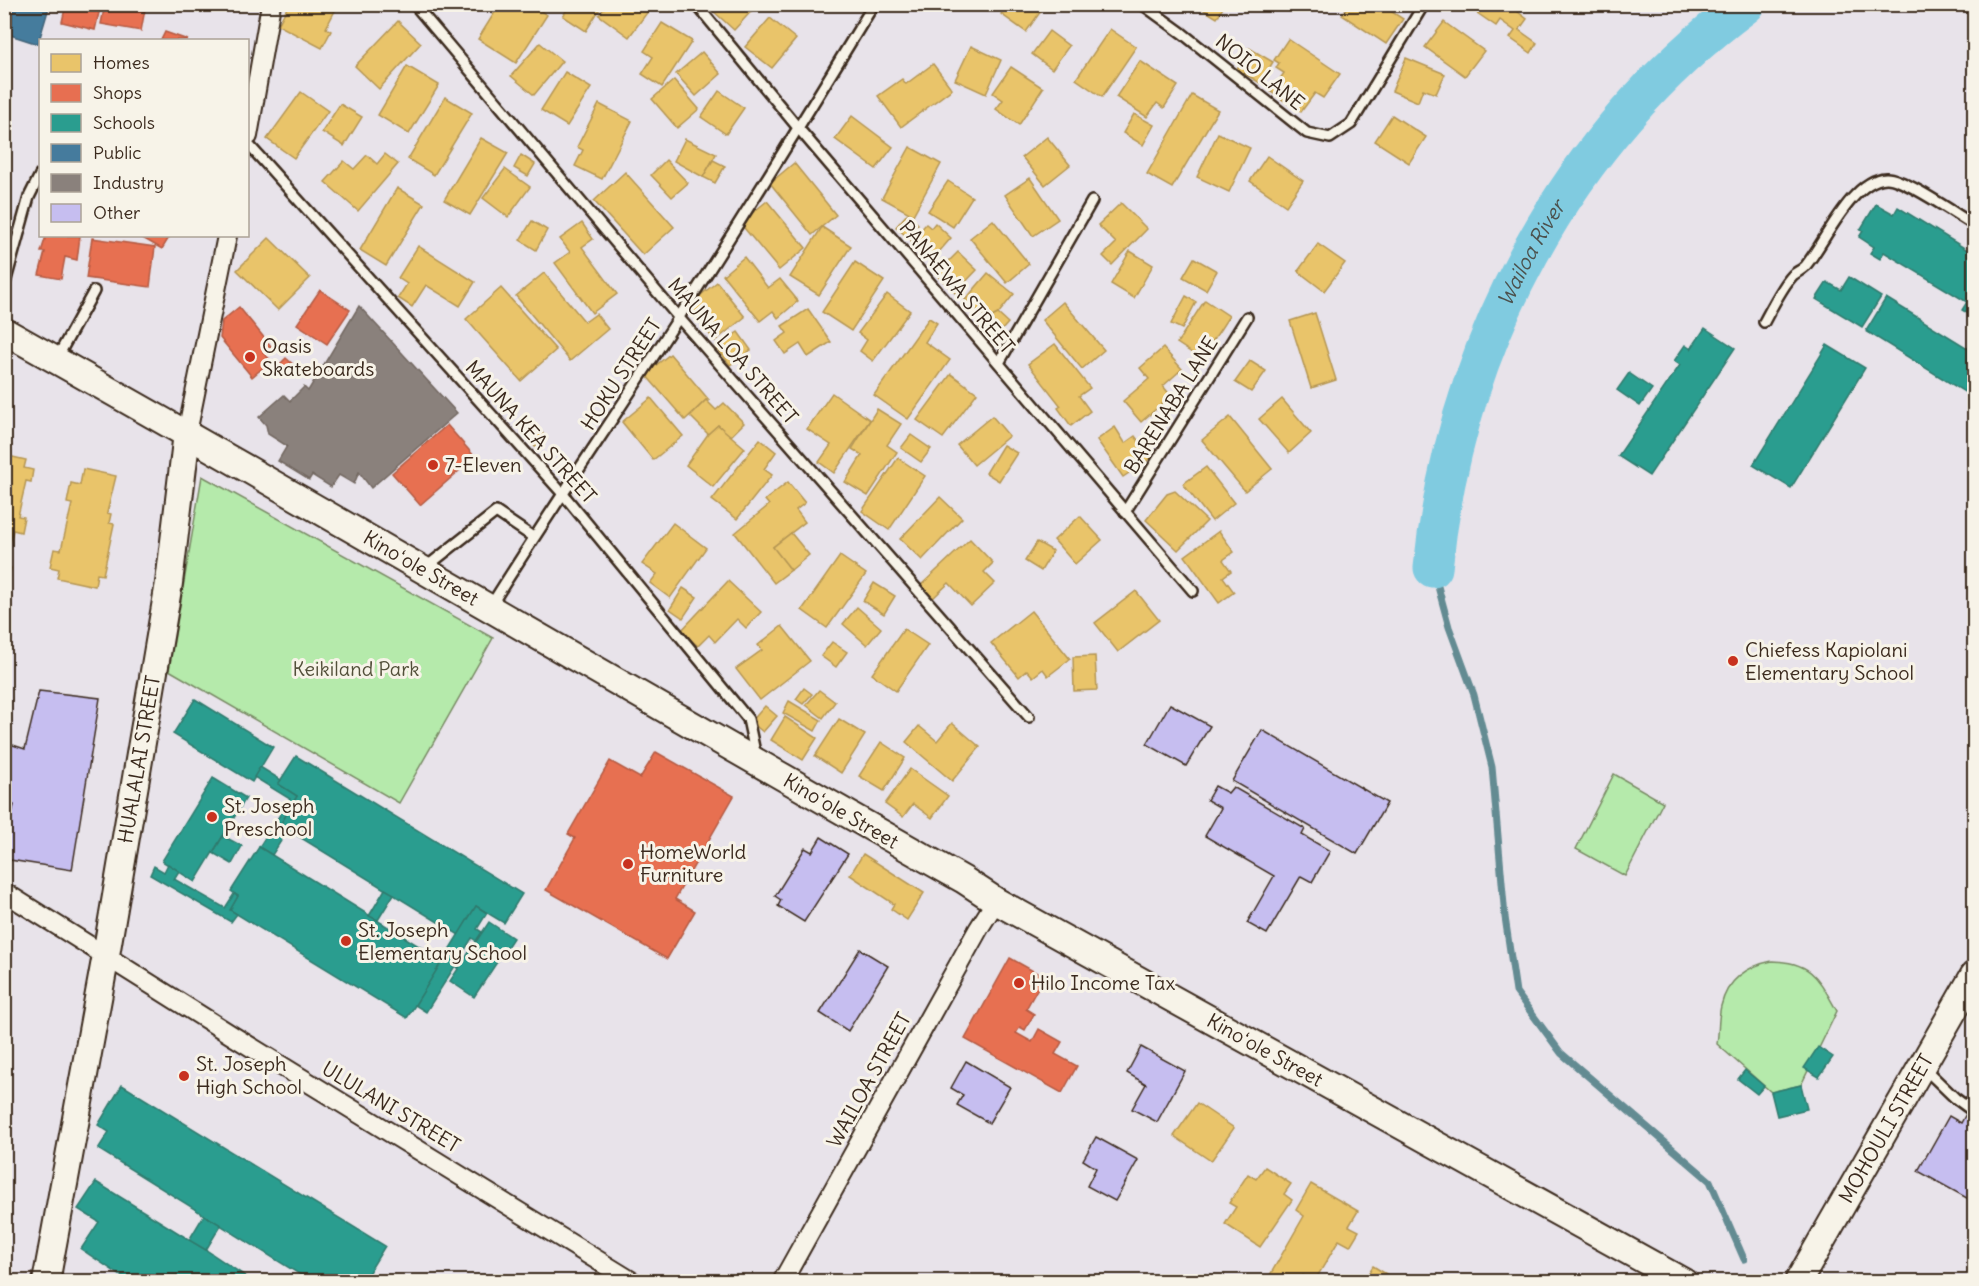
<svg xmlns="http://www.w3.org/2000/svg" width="1979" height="1286" font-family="Delius,sans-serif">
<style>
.green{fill:#b5eaab;stroke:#788a64;stroke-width:1.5}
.homes{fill:#e9c46a;stroke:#b59653;stroke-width:1.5}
.shops{fill:#e76f51;stroke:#b35a42;stroke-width:1.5}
.schools{fill:#2a9d8f;stroke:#2f7a6d;stroke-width:1.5}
.public{fill:#457b9d;stroke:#426377;stroke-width:1.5}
.industry{fill:#8a817c;stroke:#726760;stroke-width:1.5}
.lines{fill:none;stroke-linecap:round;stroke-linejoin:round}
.stream{stroke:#648b92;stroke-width:7}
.river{stroke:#80cbe0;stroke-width:39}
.building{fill:#c6bef0;stroke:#3b2a1e;stroke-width:1.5}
.lane-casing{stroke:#3b2a1e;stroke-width:14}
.street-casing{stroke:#3b2a1e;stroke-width:22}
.secondary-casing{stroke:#3b2a1e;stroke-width:30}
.lane{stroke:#f7f3e8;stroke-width:9}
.street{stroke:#f7f3e8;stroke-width:18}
.secondary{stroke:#f7f3e8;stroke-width:26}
.poi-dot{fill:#c8321e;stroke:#f7f3e8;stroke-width:2}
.labels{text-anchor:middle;stroke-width:6;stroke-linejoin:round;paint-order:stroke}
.street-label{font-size:20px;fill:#3b2a1e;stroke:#f7f3e8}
.poi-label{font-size:20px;fill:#3b2a1e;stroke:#f7f3e8;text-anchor:start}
.park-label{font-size:20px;fill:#53503a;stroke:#f7f3e8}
.water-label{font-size:21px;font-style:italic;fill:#4c524e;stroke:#f7f3e8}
</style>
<rect width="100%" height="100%" fill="#e8e3ea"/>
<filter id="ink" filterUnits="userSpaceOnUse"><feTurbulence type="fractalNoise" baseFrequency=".0167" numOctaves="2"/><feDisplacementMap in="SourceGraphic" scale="12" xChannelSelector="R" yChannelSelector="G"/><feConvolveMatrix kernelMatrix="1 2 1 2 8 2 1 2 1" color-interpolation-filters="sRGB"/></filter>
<g filter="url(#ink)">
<!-- green -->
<g class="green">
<polygon points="202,476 493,638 399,803 169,670"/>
<polygon points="1614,774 1663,802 1625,876 1576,849"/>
<path d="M1772,961C1814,962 1819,980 1837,1011L1801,1085L1771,1092L1717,1044C1719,1031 1718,1018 1721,1006C1727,980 1747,966 1772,961Z"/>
</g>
<!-- homes -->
<g class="homes">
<polygon points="289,4 295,4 303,8 305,4 338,5 326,28 331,31 322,48 278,25"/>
<polygon points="500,4 530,4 547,15 516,63 478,39"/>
<polygon points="570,4 603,4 586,31 563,16"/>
<polygon points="607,4 651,4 652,6 629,37 599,15"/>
<polygon points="715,4 758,4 734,30 711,9"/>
<polygon points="1008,4 1046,4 1026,32 1001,14"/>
<polygon points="1194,4 1225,4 1217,18"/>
<polygon points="1349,4 1380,4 1403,19 1386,44 1342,15"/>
<polygon points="1464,4 1520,4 1521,5 1517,11 1527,19 1519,30 1537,43 1531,53 1510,38 1515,31 1500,20 1496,26"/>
<polygon points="770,18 796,39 772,68 745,47"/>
<polygon points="398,21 421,43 379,89 355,66"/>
<polygon points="1444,22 1484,51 1465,76 1425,47"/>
<polygon points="662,23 692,41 662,87 642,74 653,57 644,51"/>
<polygon points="1110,29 1136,47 1102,97 1076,79"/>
<polygon points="1049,31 1069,46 1052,69 1032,54"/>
<polygon points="1288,39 1340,74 1323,98 1315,93 1301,112 1271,92 1284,73 1276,68 1279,63 1274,60"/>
<polygon points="540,43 562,61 534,95 511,76"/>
<polygon points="971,46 1001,60 986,94 955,80"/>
<polygon points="1249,48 1273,62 1260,83 1237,69"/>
<polygon points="702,52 721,74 696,96 676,74"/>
<polygon points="1406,58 1445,74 1436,94 1423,89 1418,102 1392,91"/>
<polygon points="1140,61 1178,86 1164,108 1157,103 1147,117 1116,97"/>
<polygon points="933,64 952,89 901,127 878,96 902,79 906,84"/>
<polygon points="407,66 439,85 409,134 378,115"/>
<polygon points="1011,67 1043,88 1019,125 996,109 1003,100 993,93"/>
<polygon points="565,72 591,88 567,126 541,110"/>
<polygon points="674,80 699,109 677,128 652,99"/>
<polygon points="719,91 744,108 726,134 701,117"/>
<polygon points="301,92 328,111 294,158 267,139"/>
<polygon points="1192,95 1218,110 1172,188 1147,174"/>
<polygon points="445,97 472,113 434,175 408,159"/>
<polygon points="340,104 362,117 344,146 322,132"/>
<polygon points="599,104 632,121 602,179 575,166 583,150 577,147"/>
<polygon points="1134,114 1154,125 1143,145 1123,133"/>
<polygon points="1392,115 1426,137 1409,163 1375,141"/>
<polygon points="852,116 893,147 876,169 835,139"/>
<polygon points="1218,133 1250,148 1229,192 1197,177"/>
<polygon points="1047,137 1070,165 1045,185 1022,157"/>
<polygon points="481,138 508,153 470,215 444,200"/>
<polygon points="685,139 716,154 703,177 674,161"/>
<polygon points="910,147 941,164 913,215 882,198"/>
<polygon points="385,154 398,164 358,211 325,182 344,161 354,169 367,155 377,164"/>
<polygon points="521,155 535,164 528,176 514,168"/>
<polygon points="1267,156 1303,181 1286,206 1250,181"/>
<polygon points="666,160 688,183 672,197 651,175"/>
<polygon points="713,160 725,166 715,183 703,177"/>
<polygon points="794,163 836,215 812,235 770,183"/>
<polygon points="505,169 530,187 508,217 483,198"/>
<polygon points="625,172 674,227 643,255 594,201"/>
<polygon points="1030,178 1058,219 1033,236 1005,195"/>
<polygon points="948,181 972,197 953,227 928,211"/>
<polygon points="397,188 424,204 386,266 360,250"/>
<polygon points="767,201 806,248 779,270 740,223"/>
<polygon points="1121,203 1147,229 1112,265 1103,256 1116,243 1098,225"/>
<polygon points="907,214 918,224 906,236 896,227"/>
<polygon points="993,220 1029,264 1007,283 970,238"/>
<polygon points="532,221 547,230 536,250 520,240"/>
<polygon points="582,223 593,239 582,247 617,294 592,313 555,263 570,252 560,239"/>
<polygon points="935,223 951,238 932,260 911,241 926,224 931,228"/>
<polygon points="822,227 851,246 819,295 790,277"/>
<polygon points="269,238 310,278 278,310 237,270"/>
<polygon points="1318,244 1345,263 1324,291 1298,271"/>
<polygon points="418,246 475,282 460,306 426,285 412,307 398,298 407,284 398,278"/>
<polygon points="1130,251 1153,265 1134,298 1111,284"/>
<polygon points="958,252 977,270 955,293 936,274"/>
<polygon points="744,257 768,288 780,279 798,301 778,318 773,311 760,321 723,275"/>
<polygon points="1194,258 1217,271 1206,290 1183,277"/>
<polygon points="855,262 884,281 851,331 822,312"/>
<polygon points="544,273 585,322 596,314 608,329 570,361 516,296"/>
<polygon points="988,273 1014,294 998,314 988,319 965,300"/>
<polygon points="717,282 745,317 715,341 687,306"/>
<polygon points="501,288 556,350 521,381 466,319"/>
<polygon points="887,294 910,311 873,361 860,351 867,340 858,333"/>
<polygon points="1186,296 1196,302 1182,329 1171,324"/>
<polygon points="1205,300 1229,316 1201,359 1177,343"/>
<polygon points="1063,302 1104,350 1082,369 1042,320"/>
<polygon points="808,309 831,342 808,357 800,344 785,354 776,341 787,333 782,326"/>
<polygon points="1315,313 1336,380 1311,388 1290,321"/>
<polygon points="998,314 1008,323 993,340 980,328 988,319"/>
<polygon points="929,318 937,323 925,342 950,360 908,419 874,395"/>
<polygon points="738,332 751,350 730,365 716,347"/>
<polygon points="1055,344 1090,388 1079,396 1090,411 1071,426 1058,408 1061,406 1028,364"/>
<polygon points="1163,348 1182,369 1163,386 1171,396 1141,422 1123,401 1149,379 1140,368"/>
<polygon points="670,354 709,400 706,400 685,420 645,374"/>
<polygon points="1250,361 1266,371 1251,392 1235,382"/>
<polygon points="951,374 977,393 943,438 917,420"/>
<polygon points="832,393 870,420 834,473 819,462 831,445 807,429"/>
<polygon points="651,398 683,436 653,460 622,422"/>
<polygon points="1282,399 1311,433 1289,453 1259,419"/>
<polygon points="706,400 716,410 724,403 744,423 730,437 718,425 708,434 690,416"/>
<polygon points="877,409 901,424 887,445 897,452 868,496 845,482 862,455 852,449"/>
<polygon points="992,416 1009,436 974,465 957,445"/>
<polygon points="1230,417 1272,469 1245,491 1202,440"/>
<polygon points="536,425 547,439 535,447 525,433"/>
<polygon points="718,425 745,448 713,487 686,465 708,434"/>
<polygon points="1115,427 1125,443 1135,436 1151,458 1123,477 1097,440"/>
<polygon points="911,435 931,449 921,462 901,448"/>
<polygon points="760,439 776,452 764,469 772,475 737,519 712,500"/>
<polygon points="1003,445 1017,453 999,481 986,473"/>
<polygon points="4,455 26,460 24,468 33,470 31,482 26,481 18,516 24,517 21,532 13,530 9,547 4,546"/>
<polygon points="898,458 925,476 889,530 862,511"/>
<polygon points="1206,467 1234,503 1212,521 1183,484"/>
<polygon points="83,469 116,476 107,513 111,514 109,523 114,524 103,575 97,574 95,586 57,578 59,569 50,567 54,549 61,550 72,504 67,503 71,483 80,485"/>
<polygon points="788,482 805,503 796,510 805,522 773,547 791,570 774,583 735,533 769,505 765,500"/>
<polygon points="1175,491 1207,521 1178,550 1146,520 1167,494"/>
<polygon points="940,497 962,518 922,560 900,539"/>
<polygon points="1080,516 1102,540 1075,564 1054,540"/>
<polygon points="673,523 706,548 670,598 650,583 657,574 642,564"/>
<polygon points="1219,531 1234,552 1223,560 1231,571 1223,577 1234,592 1219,603 1185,556"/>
<polygon points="791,533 809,555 791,570 773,547"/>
<polygon points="970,539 993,563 984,572 995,583 971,606 949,583 932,599 920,586"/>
<polygon points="1037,542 1053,551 1041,571 1025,561"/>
<polygon points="840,556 866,574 827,628 802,610"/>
<polygon points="4,567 11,568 8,580 4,579"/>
<polygon points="728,581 761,612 746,628 737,619 715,642 709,635 698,646 681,631"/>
<polygon points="874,583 895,596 884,614 863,601"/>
<polygon points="683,588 697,597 683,618 670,609"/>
<polygon points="1136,591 1159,620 1118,652 1095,623"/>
<polygon points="857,607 881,628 867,645 843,624"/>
<polygon points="1031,611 1070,659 1048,676 1043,669 1033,677 1027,670 1019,677 991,643"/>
<polygon points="782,626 810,661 760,700 736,669 762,650 758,645"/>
<polygon points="904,629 928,645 896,691 872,674"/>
<polygon points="832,642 847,652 836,667 821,656"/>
<polygon points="1095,656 1097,690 1074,691 1073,657"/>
<polygon points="804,688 812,694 803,704 796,699"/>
<polygon points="819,690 835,702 823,718 806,705"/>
<polygon points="789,701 821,720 815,731 783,713"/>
<polygon points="765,706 777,716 763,732 751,722"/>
<polygon points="785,717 817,738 803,760 771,740"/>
<polygon points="839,719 865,735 841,773 815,756"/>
<polygon points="952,723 980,747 952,781 906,742 919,726 937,741"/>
<polygon points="881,742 905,758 884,791 859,776"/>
<polygon points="910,769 948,796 932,818 913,804 903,817 885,804"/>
<polygon points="863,854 924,893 907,920 891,909 894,904 850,875"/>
<polygon points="1197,1103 1234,1128 1211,1161 1174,1136"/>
<polygon points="1265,1167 1291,1184 1284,1194 1292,1200 1260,1247 1225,1224 1236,1207 1229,1203 1248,1174 1256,1179"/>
<polygon points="1311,1184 1358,1211 1349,1226 1359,1231 1350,1246 1339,1240 1314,1282 1303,1275 1299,1282 1266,1282 1304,1216 1296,1210"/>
<polygon points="1373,1266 1386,1274 1398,1282 1363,1282"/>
</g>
<!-- shops -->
<g class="shops">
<polygon points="66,4 101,4 95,30 62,22"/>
<polygon points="105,4 146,4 141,31 101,24"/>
<polygon points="165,32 188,40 161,40"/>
<polygon points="46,236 80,236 77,260 65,257 61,279 39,275 45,252 41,252"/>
<polygon points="139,236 170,236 162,249"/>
<polygon points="92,238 155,247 150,287 86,278"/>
<polygon points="320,290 350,310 327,344 297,324"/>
<polygon points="239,307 271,346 263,352 271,361 252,377 220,338 222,321"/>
<polygon points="286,358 296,367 288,376 278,366"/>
<polygon points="447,425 475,457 420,505 392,473"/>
<polygon points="656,752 734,796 675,899 695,911 667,959 546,890 575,838 568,834 610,761 640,778"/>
<polygon points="1010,958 1044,977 1026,1009 1034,1014 1025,1030 1020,1027 1016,1033 1032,1042 1039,1029 1062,1042 1055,1054 1077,1066 1062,1093 965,1039"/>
</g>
<!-- schools -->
<g class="schools">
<polygon points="1876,204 1894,214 1898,207 1974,254 1974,317 1962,310 1967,302 1884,252 1880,259 1870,253 1874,247 1859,237 1863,231 1860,230"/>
<polygon points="1849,277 1881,297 1862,327 1816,299 1827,282 1841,290"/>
<polygon points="1886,298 1974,352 1974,398 1866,331"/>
<polygon points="1705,328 1735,348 1649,476 1618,456 1680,365 1674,361 1685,345 1691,349"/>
<polygon points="1827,345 1865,368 1791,488 1753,465"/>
<polygon points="1629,373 1652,389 1640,406 1617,390"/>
<polygon points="195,699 273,747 252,782 173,734"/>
<polygon points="296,756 522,894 504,923 476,906 459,935 280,825 297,796 278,784"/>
<polygon points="260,767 281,780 278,784 297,796 280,825 288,830 272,855 259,847 290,799 254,777"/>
<polygon points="213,778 246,798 195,882 162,861"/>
<polygon points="223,836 242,846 232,864 213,853"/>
<polygon points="259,847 443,961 407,1018 230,910 238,896 231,891"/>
<polygon points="168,864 179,871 174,879 225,908 234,894 238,896 230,910 237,914 231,922 150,875 154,866 164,872"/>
<polygon points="385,889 394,894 378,920 369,916"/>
<polygon points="476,906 487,913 477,929 482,932 476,941 472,938 461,956 465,959 458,969 455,966 426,1012 415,1005"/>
<polygon points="489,922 513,938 474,997 450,981"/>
<polygon points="1818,1047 1833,1057 1819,1077 1804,1068"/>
<polygon points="1745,1070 1764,1086 1757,1094 1738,1079"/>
<polygon points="122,1085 385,1246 363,1282 312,1282 98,1149 109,1132 98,1125"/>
<polygon points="1801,1085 1807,1109 1777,1116 1771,1092"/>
<polygon points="96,1182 206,1250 254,1282 130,1282 81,1249 99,1222 78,1209"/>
<polygon points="204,1215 221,1225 206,1250 189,1240"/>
</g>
<!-- public -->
<polygon class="public" points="4,4 50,4 38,44 4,33"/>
<!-- industry -->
<polygon class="industry" points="359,306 457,413 371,488 359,472 354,484 339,475 331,487 312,475 309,480 278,461 287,446 268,434 266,425 259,417 284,395 290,401 304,387 308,391"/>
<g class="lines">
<!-- stream -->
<polyline class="stream" points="1433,568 1449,627 1474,695 1492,767 1505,917 1516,992 1561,1053 1710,1181 1744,1259"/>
<!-- river -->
<path class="river" id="s1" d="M1433,568C1456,345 1564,139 1746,4"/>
</g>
<!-- building -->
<g class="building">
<polygon points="39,691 100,698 72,870 4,859 4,845 14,805 4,803 4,742 25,749"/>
<polygon points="1170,704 1210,726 1186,766 1147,744"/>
<polygon points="1262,730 1387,803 1357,854 1232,781"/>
<polygon points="1215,786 1228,793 1233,787 1305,829 1302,835 1330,851 1312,882 1301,876 1267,934 1247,923 1274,876 1205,836 1221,808 1207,800"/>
<polygon points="821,837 848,854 804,922 778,906 781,900 775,896 805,848 812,852"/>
<polygon points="860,949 888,966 848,1031 820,1013"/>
<polygon points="1141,1047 1185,1071 1157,1122 1132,1109 1146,1084 1127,1073"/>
<polygon points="966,1061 1010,1087 989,1123 957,1105 963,1095 951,1088"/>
<polygon points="1968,1110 1974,1114 1974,1202 1918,1171 1949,1116 1961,1123"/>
<polygon points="1096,1137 1138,1160 1115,1201 1087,1186 1096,1168 1083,1160"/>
</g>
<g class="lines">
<!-- lane casing -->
<g class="lane-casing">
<g id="lane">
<polyline points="414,4 679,318 1029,717"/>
<polyline points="696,4 799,129 1193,591"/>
<polyline points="1142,4 1182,33 1307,133 1330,138 1351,124 1424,4"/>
<polyline points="248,144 563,494 748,719 756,757"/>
<polyline points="4,287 29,197 40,175"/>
<path d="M1764,322C1771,309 1783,285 1793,275C1798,271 1804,269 1807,264C1826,240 1852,180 1886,178C1903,177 1957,215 1974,225"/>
<polyline points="57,358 94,291"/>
<polyline points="999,363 1092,201"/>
<polyline points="1125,512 1247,317"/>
<polyline points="425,568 496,512 533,537"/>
<path d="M490,607C551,509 617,414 679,317C746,214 810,109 874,4"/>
<polyline points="1924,1068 1955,1098 1974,1112"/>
</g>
</g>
<!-- street casing -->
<g class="street-casing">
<g id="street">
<polyline points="248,136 271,4"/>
<polyline points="187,433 227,236"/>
<polyline points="4,892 233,1036 633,1282"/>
<polyline points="782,1282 979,928 996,901"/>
</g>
</g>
<!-- secondary casing -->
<g class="secondary-casing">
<g id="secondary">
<path d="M4,331C326,511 643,699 964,880L996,901L1684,1282"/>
<path id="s2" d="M46,1282L106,955L169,583L187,433"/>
<path id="s3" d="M1798,1282L1974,975"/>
</g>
</g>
<!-- lane -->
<use href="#lane" class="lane"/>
<!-- street -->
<use href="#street" class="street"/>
<!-- secondary -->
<use href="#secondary" class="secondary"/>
</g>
</g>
<!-- markers -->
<g class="poi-dot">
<circle cx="250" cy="357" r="6"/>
<circle cx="433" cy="465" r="6"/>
<circle cx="1733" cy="661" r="6"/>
<circle cx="212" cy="817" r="6"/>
<circle cx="628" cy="864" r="6"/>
<circle cx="346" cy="941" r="6"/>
<circle cx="1019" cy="983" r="6"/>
<circle cx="184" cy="1076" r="6"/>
</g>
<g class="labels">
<!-- street labels -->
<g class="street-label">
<text transform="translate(1260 72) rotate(39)" y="7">NOIO LANE</text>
<text transform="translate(957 287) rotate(50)" y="7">PANAEWA STREET</text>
<text transform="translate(733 351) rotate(49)" y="7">MAUNA LOA STREET</text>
<text transform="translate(621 374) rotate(-57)" y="7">HOKU STREET</text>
<text transform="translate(1171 405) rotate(-58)" y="7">BARENABA LANE</text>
<text transform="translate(531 432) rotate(48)" y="7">MAUNA KEA STREET</text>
<text transform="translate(421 568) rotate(30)" y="7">Kinoʻole Street</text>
<text dy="7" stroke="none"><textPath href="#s2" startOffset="531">HUALALAI STREET</textPath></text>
<text transform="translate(841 811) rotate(30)" y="7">Kinoʻole Street</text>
<text transform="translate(1265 1050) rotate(29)" y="7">Kinoʻole Street</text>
<text transform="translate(869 1080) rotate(-61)" y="7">WAILOA STREET</text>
<text transform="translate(391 1107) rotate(31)" y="7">ULULANI STREET</text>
<text dy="7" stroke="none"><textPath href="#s3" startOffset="177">MOHOULI STREET</textPath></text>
</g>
<!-- poi labels -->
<g class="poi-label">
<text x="262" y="353">Oasis<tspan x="262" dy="23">Skateboards</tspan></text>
<text x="445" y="472">7-Eleven</text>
<text x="1745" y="657">Chiefess Kapiolani<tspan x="1745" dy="23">Elementary School</tspan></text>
<text x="224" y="813">St. Joseph<tspan x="224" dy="23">Preschool</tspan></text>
<text x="640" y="859">HomeWorld<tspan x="640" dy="23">Furniture</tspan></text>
<text x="358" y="937">St. Joseph<tspan x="358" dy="23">Elementary School</tspan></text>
<text x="1031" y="990">Hilo Income Tax</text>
<text x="196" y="1071">St. Joseph<tspan x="196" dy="23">High School</tspan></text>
</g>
<!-- park labels -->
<g class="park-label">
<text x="356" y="676">Keikiland Park</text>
</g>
<!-- water labels -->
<g class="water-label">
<text dy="7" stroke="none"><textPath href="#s1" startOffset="332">Wailoa River</textPath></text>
</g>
</g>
<!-- margin -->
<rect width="1979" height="1286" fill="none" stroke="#f7f3e8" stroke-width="24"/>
<rect x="12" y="12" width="1955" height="1262" fill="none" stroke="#3b2a1e" stroke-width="2" filter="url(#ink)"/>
<!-- legend -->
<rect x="39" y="39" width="210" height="198" fill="#f7f3e8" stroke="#aca397" stroke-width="1.5"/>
<rect x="51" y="54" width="30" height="18" fill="#e9c46a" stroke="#aca397" stroke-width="1.5"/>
<text x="93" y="69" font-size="18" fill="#3b2a1e">Homes</text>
<rect x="51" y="84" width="30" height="18" fill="#e76f51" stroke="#aca397" stroke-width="1.5"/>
<text x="93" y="99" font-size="18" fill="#3b2a1e">Shops</text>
<rect x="51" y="114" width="30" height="18" fill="#2a9d8f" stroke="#aca397" stroke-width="1.5"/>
<text x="93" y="129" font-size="18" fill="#3b2a1e">Schools</text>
<rect x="51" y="144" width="30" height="18" fill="#457b9d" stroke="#aca397" stroke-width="1.5"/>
<text x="93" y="159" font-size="18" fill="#3b2a1e">Public</text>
<rect x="51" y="174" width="30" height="18" fill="#8a817c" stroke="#aca397" stroke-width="1.5"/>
<text x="93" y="189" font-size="18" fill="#3b2a1e">Industry</text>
<rect x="51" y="204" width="30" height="18" fill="#c6bef0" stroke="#aca397" stroke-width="1.5"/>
<text x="93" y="219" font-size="18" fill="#3b2a1e">Other</text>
</svg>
